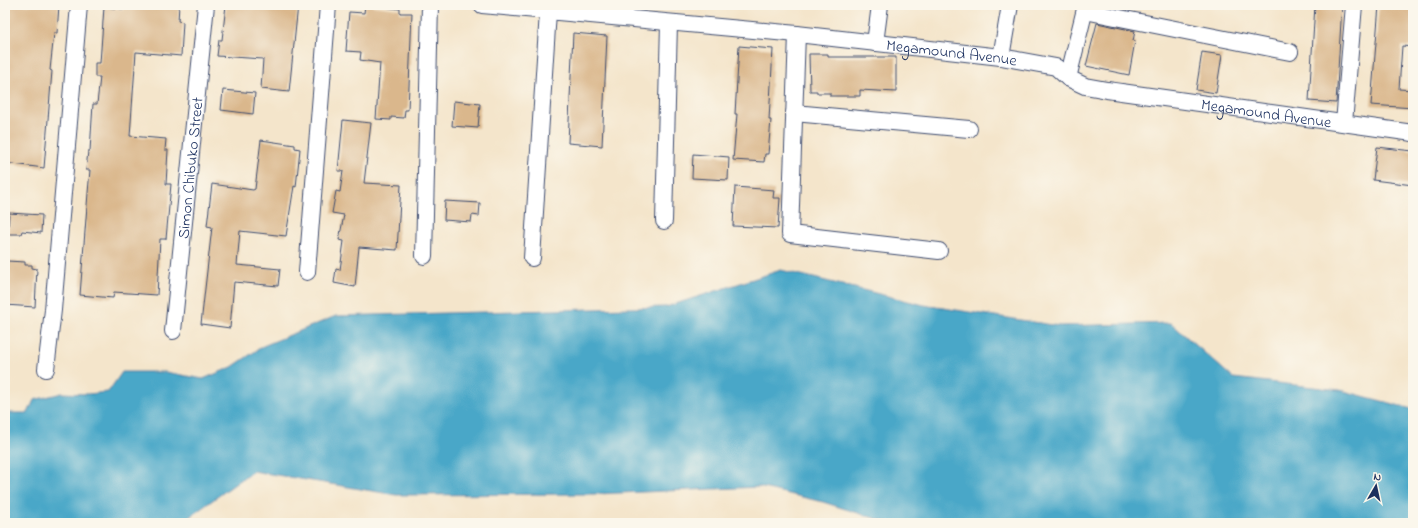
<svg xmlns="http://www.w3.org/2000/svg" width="1418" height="528" font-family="'Indie Flower',sans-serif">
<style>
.water{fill:#49a7c8;stroke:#326b93}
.building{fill:#dab78c}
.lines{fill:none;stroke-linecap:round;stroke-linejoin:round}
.minor-casing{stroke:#3c4a6e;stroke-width:18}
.minor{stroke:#fff;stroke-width:16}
.labels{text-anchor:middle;stroke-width:3;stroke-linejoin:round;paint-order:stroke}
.street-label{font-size:16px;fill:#1b2f5e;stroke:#fbf7ec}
</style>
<rect width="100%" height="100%" fill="#fbf7ec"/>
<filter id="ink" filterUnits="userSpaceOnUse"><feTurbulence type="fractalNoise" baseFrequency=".025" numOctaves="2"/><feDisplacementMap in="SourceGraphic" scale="8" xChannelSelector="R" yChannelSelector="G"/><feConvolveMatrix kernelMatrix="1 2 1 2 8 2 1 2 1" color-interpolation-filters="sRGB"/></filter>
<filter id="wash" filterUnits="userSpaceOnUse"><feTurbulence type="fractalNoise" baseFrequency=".012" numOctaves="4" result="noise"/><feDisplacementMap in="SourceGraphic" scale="16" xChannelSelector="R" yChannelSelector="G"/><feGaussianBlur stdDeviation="0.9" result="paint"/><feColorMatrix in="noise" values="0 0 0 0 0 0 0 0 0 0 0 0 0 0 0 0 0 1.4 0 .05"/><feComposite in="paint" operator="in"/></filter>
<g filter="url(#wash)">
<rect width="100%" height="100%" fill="#f4e5cb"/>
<!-- water -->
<polygon class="water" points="781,270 924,305 1059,326 1171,323 1233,378 1340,390 1412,409 1413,523 890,523 823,502 759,487 596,494 396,495 253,471 181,523 5,523 5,413 28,413 34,400 62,393 88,394 108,392 122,372 165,372 203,379 232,367 263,346 336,316 666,307"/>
<g id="blocks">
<!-- building -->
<g class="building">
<polygon points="5,5 59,5 57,33 54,33 50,70 52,71 44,168 5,163"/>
<polygon points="123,5 179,5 178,21 183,22 181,56 136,52 130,136 166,139 165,150 168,150 166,184 171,184 166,239 160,239 157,295 114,292 113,298 80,295 88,193 90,170 86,170 88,151 90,151 93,104 97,104 100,77 95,77 95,63 100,63 104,7 123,9"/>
<polygon points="226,5 298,5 289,92 261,89 263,59 217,56 219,40 222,40"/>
<polygon points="365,5 400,9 400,13 412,13 408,110 405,110 404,118 391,117 391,120 376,119 380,63 360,60 361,52 346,51 349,12 364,13"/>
<polygon points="1315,5 1342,5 1336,103 1309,101"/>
<polygon points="1379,5 1413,5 1413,47 1402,46 1399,89 1413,90 1413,108 1371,105"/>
<polygon points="1097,23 1135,31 1133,41 1135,41 1129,75 1086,66"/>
<polygon points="573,33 607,36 602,146 568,143"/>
<polygon points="739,46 773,49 769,120 771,120 768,154 765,154 764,162 733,160 737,114 735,114"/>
<polygon points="1202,52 1222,55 1216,93 1196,90"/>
<polygon points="809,54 828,54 828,57 896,57 896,92 860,90 860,96 830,96 830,93 817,93 817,91 810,91"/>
<polygon points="223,90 255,93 253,114 221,110"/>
<polygon points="454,101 480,104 478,128 452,126"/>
<polygon points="343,120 371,123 364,183 401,185 397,250 359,247 355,287 334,283 336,269 340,270 344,241 339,240 344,215 332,213 336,191 340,192 343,171 338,171"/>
<polygon points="261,140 295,145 295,148 300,149 296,187 294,186 286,236 240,231 237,265 280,269 278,286 234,282 230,328 201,324 212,227 207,226 212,184 253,190 255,189"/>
<polygon points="1377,147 1413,151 1413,185 1373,180"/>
<polygon points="693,154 729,157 728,180 692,178"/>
<polygon points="735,187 774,190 773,198 780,198 778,228 733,226"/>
<polygon points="445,201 480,203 479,216 472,215 471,222 444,220"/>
<polygon points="9,213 42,215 41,233 22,231 21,234 8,234"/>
<polygon points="7,261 25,262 25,265 32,265 32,268 37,269 35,307 5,305"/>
</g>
</g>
</g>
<g filter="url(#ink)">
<use href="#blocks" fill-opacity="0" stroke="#3c4a6e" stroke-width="1"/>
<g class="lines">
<!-- minor casing -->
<g class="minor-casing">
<g id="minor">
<path id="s1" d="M482,5L797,34L1001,57L1056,67L1068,78L1085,86L1107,90L1413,133"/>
<polyline points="1085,11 1290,52"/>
<polyline points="797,34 790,234 939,251"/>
<polyline points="875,43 880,5"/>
<polyline points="1001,57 1010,5"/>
<polyline points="1068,78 1086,5"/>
<polyline points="794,113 969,129"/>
<polyline points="1344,123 1354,5"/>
<polyline points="664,221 669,23"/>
<polyline points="424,256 430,5"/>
<polyline points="532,258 548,12"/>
<polyline points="307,272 328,5"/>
<path id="s2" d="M173,331L206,5"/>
<polyline points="46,369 53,310 79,5"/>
</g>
</g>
<!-- minor -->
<use href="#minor" class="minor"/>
</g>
</g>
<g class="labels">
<!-- street labels -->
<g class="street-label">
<text dy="6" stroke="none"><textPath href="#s1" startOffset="472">Megamound Avenue</textPath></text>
<text dy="6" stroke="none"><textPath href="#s1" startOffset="796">Megamound Avenue</textPath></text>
<text dy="6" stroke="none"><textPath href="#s2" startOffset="164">Simon Chibuko Street</textPath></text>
</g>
</g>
<!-- margin -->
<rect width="1418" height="528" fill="none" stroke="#fbf7ec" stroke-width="20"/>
<!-- north arrow -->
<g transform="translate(1376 486) rotate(9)" stroke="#fbf7ec" stroke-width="3" paint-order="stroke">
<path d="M0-3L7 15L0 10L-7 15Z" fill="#1b2f5e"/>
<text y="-6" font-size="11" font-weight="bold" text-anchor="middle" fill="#1b2f5e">N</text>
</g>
</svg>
